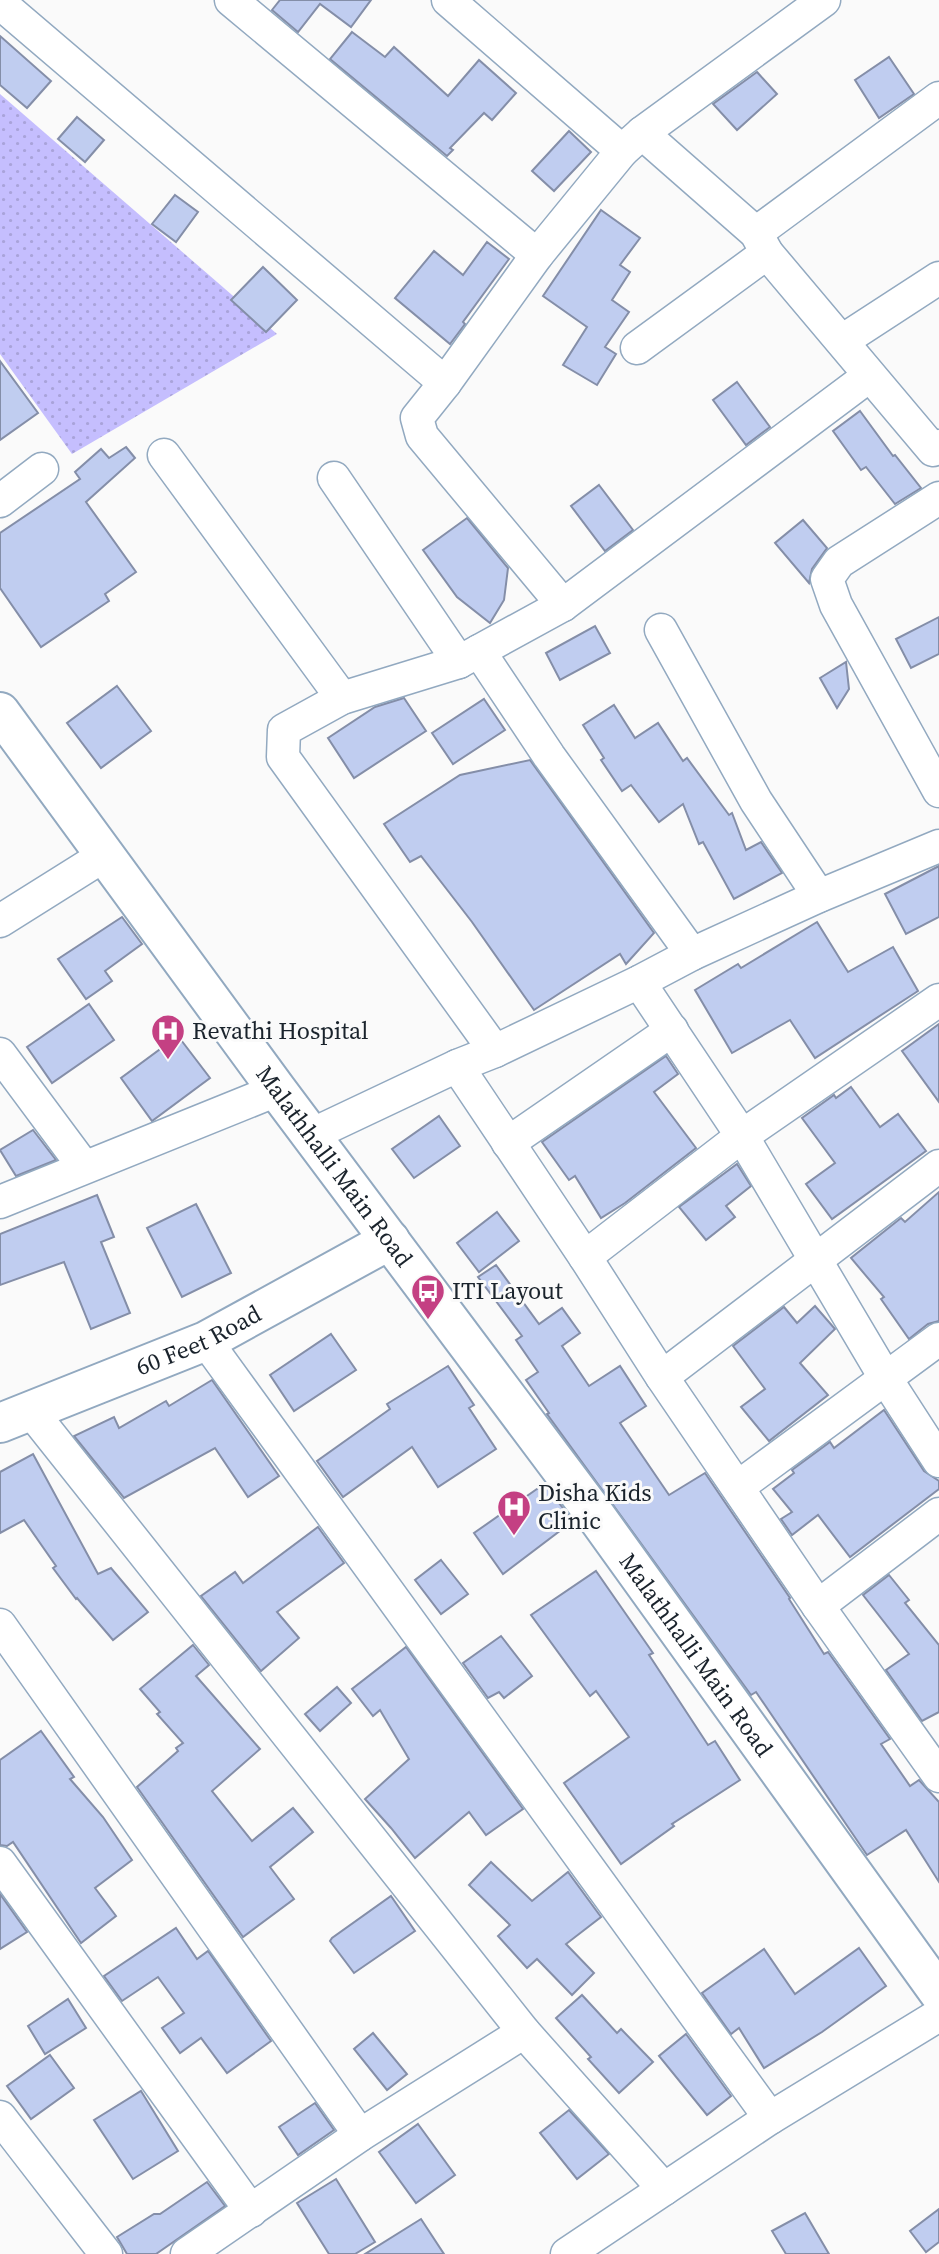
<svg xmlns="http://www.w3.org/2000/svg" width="939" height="2254" font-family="'Source Serif 4',serif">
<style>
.grass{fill:url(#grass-dots)}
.building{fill:#c0cdf0;stroke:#848ea8;stroke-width:2}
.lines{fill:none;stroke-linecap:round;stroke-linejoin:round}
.minor-casing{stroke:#92a9c0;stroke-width:35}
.tertiary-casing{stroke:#92a9c0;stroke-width:42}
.secondary-casing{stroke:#92a9c0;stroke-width:42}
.minor{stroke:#fff;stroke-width:32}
.tertiary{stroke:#fff;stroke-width:38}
.secondary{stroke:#fff;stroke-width:38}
.labels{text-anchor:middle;stroke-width:6;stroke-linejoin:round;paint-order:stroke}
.poi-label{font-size:24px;fill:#1a232c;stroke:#fafafa;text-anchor:start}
.street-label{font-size:24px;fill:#1a232c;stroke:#fafafa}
</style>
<defs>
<pattern id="grass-dots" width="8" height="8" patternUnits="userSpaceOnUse" patternTransform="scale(1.75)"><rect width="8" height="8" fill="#c5befe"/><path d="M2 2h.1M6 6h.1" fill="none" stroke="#a9a3da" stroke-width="1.8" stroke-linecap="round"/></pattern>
</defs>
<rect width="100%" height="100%" fill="#fafafa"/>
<!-- grass -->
<polygon class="grass" points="0,94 277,334 72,454 0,354"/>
<!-- building -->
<g class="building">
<polygon points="280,0 371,0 351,27 320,4 298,32 272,10"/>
<polygon points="352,32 385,57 394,47 448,96 479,60 516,93 492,120 484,113 450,148 453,150 447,156 330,59"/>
<polygon points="0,36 51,81 27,108 0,85"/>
<polygon points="889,57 914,94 879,118 855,80"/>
<polygon points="757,72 777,94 737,130 713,104"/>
<polygon points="77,117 104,140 85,162 58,139"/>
<polygon points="569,131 591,152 554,191 532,171"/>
<polygon points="175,195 198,212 176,242 152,224"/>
<polygon points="601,210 640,238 620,265 630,272 612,300 629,312 605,347 616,354 597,385 563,365 587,327 543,296"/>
<polygon points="487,242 509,259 463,322 465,324 450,344 395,298 434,251 463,275"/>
<polygon points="263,267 297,300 266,332 231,300"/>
<polygon points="0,361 38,413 0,440"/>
<polygon points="737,382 770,427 746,445 713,400"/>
<polygon points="860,411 893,456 895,455 921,488 895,504 866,467 861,470 833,431"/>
<polygon points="126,447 135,458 86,502 136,572 105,594 109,601 41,647 0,588 0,533 80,479 75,472 101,449 109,458"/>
<polygon points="599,485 633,530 605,551 571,506"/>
<polygon points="467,518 508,568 504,600 490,623 457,597 423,550"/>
<polygon points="803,520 827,548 812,569 809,583 775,543"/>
<polygon points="939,617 939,654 911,668 896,639"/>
<polygon points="595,626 610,653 560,680 546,653"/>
<polygon points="846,662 849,689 837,708 820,678"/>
<polygon points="117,686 151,731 101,768 67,723"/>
<polygon points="404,698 426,731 354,778 328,738 375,707"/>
<polygon points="484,699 505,730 453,764 432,733"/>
<polygon points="614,705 635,738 658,723 683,761 687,758 729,815 732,813 746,850 761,842 782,873 734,899 703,842 699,844 683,804 659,822 631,785 622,791 601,760 604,758 583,725"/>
<polygon points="530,760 654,933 626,964 620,954 534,1010 472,922 421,856 410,862 384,824 460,775"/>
<polygon points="939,866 939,917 906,934 885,894"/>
<polygon points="122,917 142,944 105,971 112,981 86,999 58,959"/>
<polygon points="817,922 848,972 893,947 918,991 815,1058 790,1020 732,1053 695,990 738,964 741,968"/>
<polygon points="89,1004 114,1040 52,1083 27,1047"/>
<polygon points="939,1024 939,1102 902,1051"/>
<polygon points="178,1036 210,1078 152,1121 121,1078"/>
<polygon points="666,1056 678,1074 654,1092 696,1148 625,1203 601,1218 575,1176 569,1180 542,1142"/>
<polygon points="851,1087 880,1127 898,1114 926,1151 832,1219 806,1184 835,1163 802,1118 834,1095 836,1098"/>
<polygon points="439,1116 460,1146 414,1178 392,1149"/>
<polygon points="33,1130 56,1160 16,1176 0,1150"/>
<polygon points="737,1164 751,1186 726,1206 735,1217 706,1240 679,1207"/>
<polygon points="939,1192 939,1321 928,1324 909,1339 881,1299 884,1297 851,1258 901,1218 905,1222"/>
<polygon points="97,1195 114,1237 101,1242 130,1313 91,1329 64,1262 0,1285 0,1234"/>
<polygon points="196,1204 231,1273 182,1297 147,1228"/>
<polygon points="497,1212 519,1241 479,1272 457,1243"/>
<polygon points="496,1265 539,1324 562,1308 580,1333 562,1346 589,1386 620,1366 646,1406 620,1423 669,1495 705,1473 790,1598 789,1599 824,1654 828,1652 890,1739 881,1744 910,1786 919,1780 939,1802 939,1882 906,1830 867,1855 756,1692 751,1695 547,1414 549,1413 526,1380 538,1372 516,1340 522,1336 478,1277"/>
<polygon points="815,1306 835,1329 800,1363 828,1395 769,1441 741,1407 765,1389 733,1346 784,1307 797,1323"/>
<polygon points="331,1334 356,1370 294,1411 270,1375"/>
<polygon points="448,1366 474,1405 469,1408 496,1449 438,1487 412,1447 343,1497 317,1461 390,1409 387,1404"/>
<polygon points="212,1380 279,1476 248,1497 215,1448 124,1498 74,1436 114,1417 119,1428 166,1401 169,1406"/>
<polygon points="884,1410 924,1471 939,1481 939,1489 850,1557 818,1515 792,1535 781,1519 792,1512 773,1489 794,1473 792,1470 830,1442 834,1448"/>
<polygon points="33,1454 98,1574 111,1568 148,1612 113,1640 77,1598 76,1599 53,1568 56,1566 24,1520 0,1533 0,1472"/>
<polygon points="544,1484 573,1521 503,1574 474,1533"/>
<polygon points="318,1527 344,1563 277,1612 299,1638 261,1671 201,1596 235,1572 243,1583"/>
<polygon points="441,1560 468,1594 441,1614 415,1580"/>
<polygon points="596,1571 653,1653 649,1655 708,1745 715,1741 740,1780 672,1824 674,1826 621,1864 564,1783 629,1737 596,1691 590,1696 531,1615"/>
<polygon points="889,1575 909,1600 905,1603 939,1645 939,1712 922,1721 886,1670 909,1654 863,1595"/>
<polygon points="501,1636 532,1676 504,1698 499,1692 488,1698 463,1663"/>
<polygon points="193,1645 209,1665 196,1676 260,1749 212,1791 252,1841 293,1808 313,1832 270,1867 294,1899 243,1937 137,1787 178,1751 176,1748 183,1743 157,1714 160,1712 140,1689"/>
<polygon points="406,1647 523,1809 486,1835 469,1812 415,1858 391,1828 365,1799 409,1759 380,1710 373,1716 352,1689"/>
<polygon points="337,1687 351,1703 320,1731 305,1714"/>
<polygon points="41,1731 74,1777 70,1779 103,1817 132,1860 95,1888 116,1916 81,1943 13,1842 7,1846 0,1845 0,1760"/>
<polygon points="491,1862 532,1901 568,1872 601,1917 566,1944 594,1973 572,1995 537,1959 527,1968 498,1936 510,1925 469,1885"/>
<polygon points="0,1894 27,1932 0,1949"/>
<polygon points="391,1896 415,1931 354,1973 330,1941 332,1938"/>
<polygon points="176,1928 197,1959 208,1951 271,2041 227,2073 201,2038 180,2053 162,2028 184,2013 158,1977 122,2001 104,1976"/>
<polygon points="859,1948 886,1986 822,2032 764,2068 739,2028 731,2034 702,1993 764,1949 795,1994"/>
<polygon points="582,1995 617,2033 621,2029 653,2062 619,2093 588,2059 591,2057 556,2018"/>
<polygon points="68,1999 86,2028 45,2054 28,2026"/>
<polygon points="373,2033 407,2074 387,2090 354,2049"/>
<polygon points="686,2034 731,2096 707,2115 659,2056"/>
<polygon points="50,2055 74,2088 31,2119 7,2086"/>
<polygon points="141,2091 178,2151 133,2179 94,2120"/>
<polygon points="315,2103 334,2130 298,2155 279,2127"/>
<polygon points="569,2110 609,2154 577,2179 540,2133"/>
<polygon points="418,2124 455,2175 416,2203 379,2152"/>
<polygon points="336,2179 375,2242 355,2254 329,2254 297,2203"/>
<polygon points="207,2182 225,2206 156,2254 127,2254 117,2237 154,2214 160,2214"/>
<polygon points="939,2209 939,2242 926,2252 910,2231"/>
<polygon points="805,2213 829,2254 786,2254 772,2231"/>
<polygon points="421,2219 444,2254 365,2254"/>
</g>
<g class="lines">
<!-- minor casing -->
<g class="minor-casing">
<g id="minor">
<polyline points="231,0 537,255"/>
<polyline points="0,3 445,383 537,255 622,151 448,0"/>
<polyline points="642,133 824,0"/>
<polyline points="622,151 642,133 756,233 767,253 933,450 939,446"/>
<polyline points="756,233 939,98"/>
<polyline points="842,341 939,278"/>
<polyline points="637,348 767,253"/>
<polyline points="445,383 417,418 422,436 563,605"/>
<polyline points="164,455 342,698"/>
<polyline points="334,478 459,662"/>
<polyline points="939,498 839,562 827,579 836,605 939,791"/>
<polyline points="0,501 42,469"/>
<polyline points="661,630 756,801 819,896"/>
<polyline points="479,651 459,662 342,698 284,730 283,757 495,1051"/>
<polyline points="0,921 105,855"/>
<polyline points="692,954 549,756 479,651 563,605 869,376"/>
<polyline points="639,982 742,1136 886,1379 939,1461"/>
<polyline points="0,1054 84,1167"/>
<polyline points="457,1066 585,1257 662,1377 818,1606 939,1776"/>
<polyline points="311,1135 457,1066 495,1051 639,982 692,954 819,896 939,846"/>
<polyline points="508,1143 672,1030"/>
<polyline points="0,1202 277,1090"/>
<polyline points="585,1257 742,1136 939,1000"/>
<polyline points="206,1341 770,2118"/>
<polyline points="662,1377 939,1166"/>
<polyline points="31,1411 524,2032 664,2189"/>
<polyline points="738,1487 939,1339"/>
<polyline points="818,1606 939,1514"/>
<polyline points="0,1625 360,2135"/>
<polyline points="0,1863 251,2211"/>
<polyline points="0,2117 106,2254"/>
<polyline points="187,2254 360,2135 524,2032"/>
<polyline points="567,2254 770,2118 939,2015"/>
</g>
</g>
<!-- tertiary casing -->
<g class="tertiary-casing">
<g id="tertiary">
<path id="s1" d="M0,1423L206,1341L390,1240"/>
</g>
</g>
<!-- secondary casing -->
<g class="secondary-casing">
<g id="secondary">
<path id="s2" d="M0,712L277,1090L593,1512L939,1993"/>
</g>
</g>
<!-- minor -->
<use href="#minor" class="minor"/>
<!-- tertiary -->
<use href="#tertiary" class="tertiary"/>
<!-- secondary -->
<use href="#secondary" class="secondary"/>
</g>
<!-- icons -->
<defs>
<g id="hospital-pin" transform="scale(1.75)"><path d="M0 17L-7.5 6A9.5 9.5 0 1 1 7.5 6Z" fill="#c44083" stroke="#fafafa"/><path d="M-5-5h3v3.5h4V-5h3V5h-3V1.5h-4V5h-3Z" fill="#fff"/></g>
<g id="bus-pin" transform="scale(1.75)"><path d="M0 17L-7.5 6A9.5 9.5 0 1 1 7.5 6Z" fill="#c44083" stroke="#fafafa"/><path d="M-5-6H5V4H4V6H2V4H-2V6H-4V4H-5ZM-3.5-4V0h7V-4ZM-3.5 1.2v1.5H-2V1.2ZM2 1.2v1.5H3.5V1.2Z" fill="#fff"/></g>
</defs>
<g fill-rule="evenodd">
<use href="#hospital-pin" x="168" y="1031"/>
<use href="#bus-pin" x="428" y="1291"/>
<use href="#hospital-pin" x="514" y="1507"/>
</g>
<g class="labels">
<!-- poi labels -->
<g class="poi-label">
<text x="192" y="1039">Revathi Hospital</text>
<text x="452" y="1299">ITI Layout</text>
<text x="538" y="1501">Disha Kids<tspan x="538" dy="28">Clinic</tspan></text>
</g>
<!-- street labels -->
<g class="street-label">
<text dy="8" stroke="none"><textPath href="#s2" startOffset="564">Malathhalli Main Road</textPath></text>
<text dy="8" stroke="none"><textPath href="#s1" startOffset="215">60 Feet Road</textPath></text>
<text dy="8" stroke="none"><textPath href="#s2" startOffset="1172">Malathhalli Main Road</textPath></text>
</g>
</g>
</svg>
